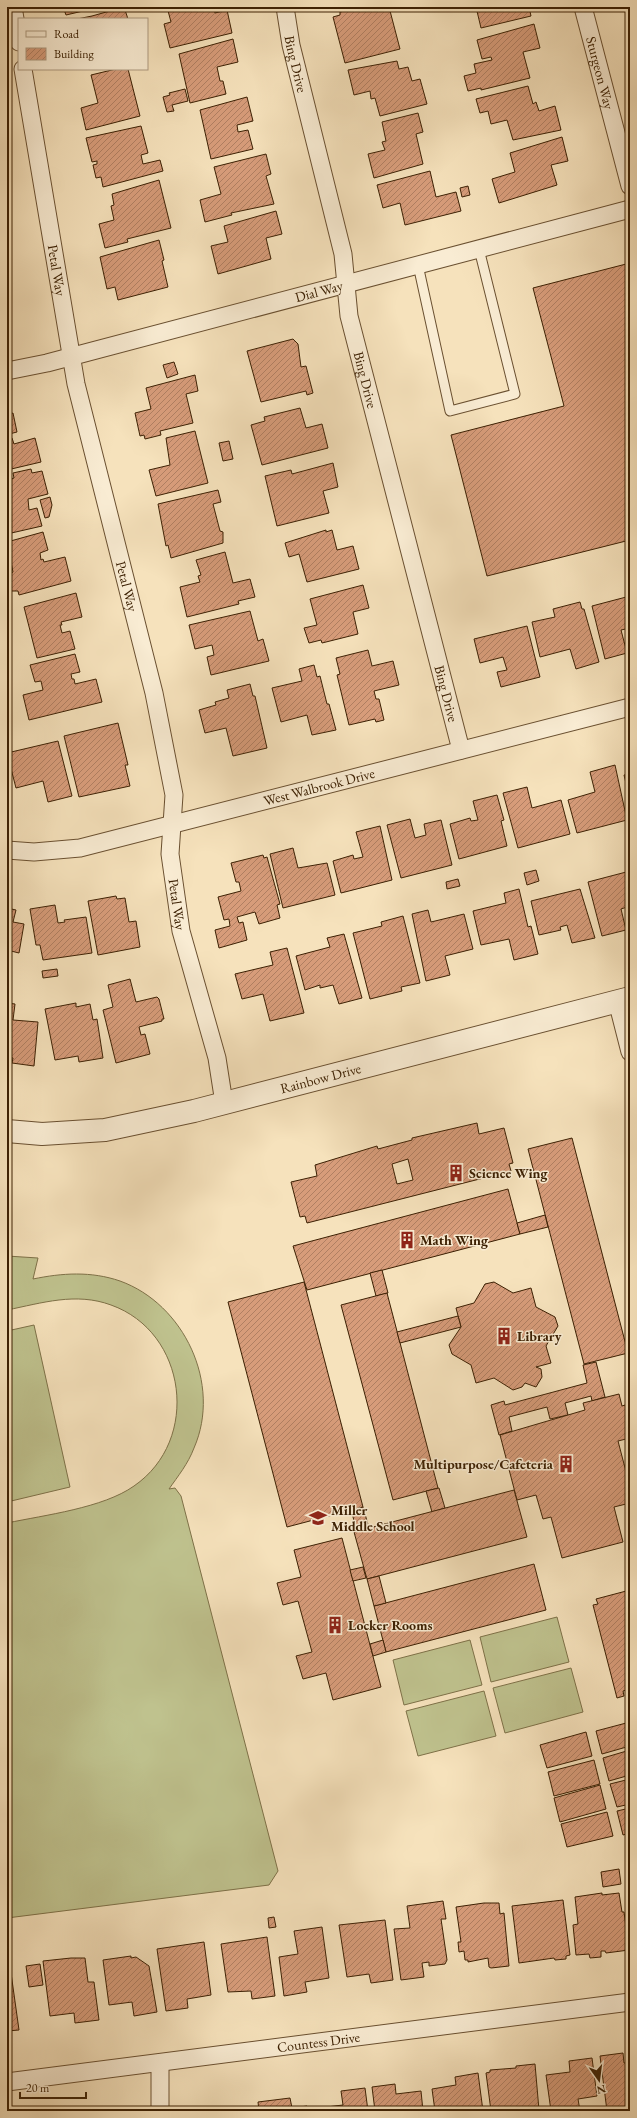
<svg xmlns="http://www.w3.org/2000/svg" width="637" height="2118" font-family="'EB Garamond',serif">
<style>
.grass{fill:#bfc28e;stroke:#7e7148}
.building{fill:url(#building-hatch);stroke:#3c2003;fill-rule:evenodd}
.lines{fill:none;stroke-linecap:round;stroke-linejoin:round}
.service-casing{stroke:#6a5031;stroke-width:11}
.minor-casing{stroke:#6a5031;stroke-width:19}
.tertiary-casing{stroke:#6a5031;stroke-width:24}
.service{stroke:#f9ecd3;stroke-width:9}
.minor{stroke:#f9ecd3;stroke-width:17}
.tertiary{stroke:#f9ecd3;stroke-width:22}
.labels{text-anchor:middle;stroke-width:3;stroke-linejoin:round;paint-order:stroke}
.street-label{font-size:14px;fill:#3c2003;stroke:#f9ecd3}
.poi-label{font-size:14px;font-weight:bold;fill:#3c2003;stroke:#f9ecd3;text-anchor:start}
</style>
<defs>
<pattern id="building-hatch" width="6" height="6" patternUnits="userSpaceOnUse"><rect width="6" height="6" fill="#d79c7a"/><path d="M-1 1l2-2M0 6l6-6M5 7l2-2" fill="none" stroke="#b07f62"/></pattern>
</defs>
<rect width="100%" height="100%" fill="#f6e2bc"/>
<filter id="stains"><feTurbulence type="fractalNoise" baseFrequency=".005" numOctaves="4"/><feColorMatrix values="0 0 0 0 .2 0 0 0 0 .09 0 0 0 0 .02 0 0 0 .5 -.17"/></filter>
<radialGradient id="worn" r=".72"><stop offset=".6" stop-color="#630" stop-opacity="0"/><stop offset="1" stop-color="#630" stop-opacity=".3"/></radialGradient>
<!-- grass -->
<g class="grass">
<path d="M7,1256L38,1258L33,1279C62,1273 91,1271 120,1281C184,1304 222,1384 194,1448C188,1464 178,1476 169,1489L175,1488L181,1496L278,1871L269,1885L7,1918V1523C45,1515 103,1508 134,1486C201,1440 187,1332 111,1305C76,1292 42,1303 7,1310Z"/>
<polygon points="34,1325 70,1487 7,1502 7,1331"/>
<polygon points="557,1617 569,1662 491,1682 480,1637"/>
<polygon points="470,1640 482,1685 404,1705 393,1660"/>
<polygon points="571,1668 583,1712 505,1733 493,1688"/>
<polygon points="484,1691 496,1736 418,1756 406,1711"/>
</g>
<!-- building -->
<g class="building">
<polygon points="63,7 100,7 66,15"/>
<polygon points="124,7 128,19 77,19 92,16"/>
<polygon points="167,7 214,7 215,13 227,10 232,33 170,48 164,24 171,22"/>
<polygon points="359,7 389,7 400,49 345,63 333,17 340,15 340,12"/>
<polygon points="476,7 529,7 531,16 481,28"/>
<polygon points="534,24 540,48 523,52 530,78 481,90 481,88 468,91 464,76 476,73 474,64 492,60 491,57 482,59 477,40"/>
<polygon points="233,39 238,62 217,67 220,81 223,81 226,94 190,103 179,54"/>
<polygon points="397,61 399,69 408,67 412,81 420,79 427,104 380,116 375,98 371,99 370,91 354,95 348,70"/>
<polygon points="116,69 128,69 140,116 86,130 81,108 98,103 91,75"/>
<polygon points="528,86 533,104 536,102 539,111 555,106 561,130 513,140 507,120 491,124 488,111 480,113 476,99"/>
<polygon points="185,89 188,101 172,105 174,111 167,112 163,97 170,95 169,93"/>
<polygon points="247,97 253,121 237,125 238,132 248,130 253,149 211,159 200,110"/>
<polygon points="418,113 423,132 416,134 423,164 374,178 368,154 385,150 382,142 386,141 382,122"/>
<polygon points="141,126 148,153 141,155 143,164 160,160 163,171 103,187 101,177 96,178 93,165 97,164 97,161 92,162 86,138"/>
<polygon points="562,137 568,161 551,165 557,185 499,203 492,179 515,172 510,153"/>
<polygon points="266,154 271,174 266,176 274,204 231,213 232,215 205,222 200,200 221,194 214,167"/>
<polygon points="430,171 436,197 456,192 461,211 405,225 400,203 383,208 377,185"/>
<polygon points="159,180 171,228 127,239 128,242 105,248 99,224 114,220 111,206 114,205 112,194"/>
<polygon points="468,186 470,195 462,197 460,188"/>
<polygon points="276,211 282,234 266,238 271,259 218,274 211,246 228,242 224,226"/>
<polygon points="159,240 164,260 162,261 168,287 118,300 115,287 107,289 100,257"/>
<polygon points="630,263 630,540 487,576 451,435 564,406 533,288"/>
<polygon points="293,339 298,344 301,367 306,366 313,393 307,395 306,391 261,402 247,351"/>
<polygon points="174,362 178,374 167,378 163,365"/>
<polygon points="195,375 198,391 186,394 193,423 160,431 161,435 145,439 144,435 140,436 135,413 151,409 146,388"/>
<polygon points="300,408 306,428 322,424 328,448 262,465 251,425 265,421 264,417"/>
<polygon points="13,413 17,432 9,434 10,439 12,438 14,444 35,438 41,462 7,470 7,415"/>
<polygon points="195,431 208,483 156,496 149,470 170,465 166,438"/>
<polygon points="229,441 233,459 223,461 219,443"/>
<polygon points="333,463 338,487 323,491 329,513 277,526 265,476 291,470 292,474"/>
<polygon points="31,469 32,473 42,471 48,494 28,499 29,510 37,508 42,526 7,534 7,480 14,478 13,473"/>
<polygon points="218,490 221,502 213,504 220,531 223,532 223,543 171,558 168,545 166,546 158,504"/>
<polygon points="50,497 52,505 49,517 45,518 40,500"/>
<polygon points="326,530 326,532 332,530 337,550 353,546 359,569 307,582 299,554 289,557 285,543"/>
<polygon points="43,532 48,550 40,553 41,560 43,559 44,562 65,557 71,581 19,595 18,591 7,591 7,576 13,572 7,542"/>
<polygon points="225,552 233,583 250,579 255,597 238,601 239,604 187,617 180,587 200,582 198,576 201,575 196,560"/>
<polygon points="363,585 369,608 353,612 358,634 322,643 321,640 309,643 304,628 317,625 310,599"/>
<polygon points="76,593 82,617 61,622 62,625 60,625 62,633 70,631 75,649 37,658 24,607"/>
<polygon points="630,596 630,628 621,630 627,653 605,659 592,606"/>
<polygon points="580,602 582,609 584,609 599,662 576,669 570,649 540,657 532,622 555,617 553,609"/>
<polygon points="250,611 258,641 263,639 269,661 211,675 207,657 214,655 212,645 195,649 189,625"/>
<polygon points="527,626 540,677 501,687 497,672 507,670 503,657 480,663 474,639"/>
<polygon points="368,650 372,666 393,661 399,685 374,691 376,699 379,699 384,720 376,722 375,719 349,725 337,675 340,674 336,658"/>
<polygon points="75,654 80,672 71,674 72,679 74,679 75,684 96,679 102,702 29,720 23,695 43,690 41,681 35,682 30,665"/>
<polygon points="314,665 317,677 320,676 327,704 329,704 336,730 312,735 307,715 281,722 272,688 302,681 299,669"/>
<polygon points="250,684 253,696 255,696 267,748 233,756 226,728 205,733 199,710 216,705 215,702 229,698 227,690"/>
<polygon points="118,723 128,765 125,765 130,786 79,797 64,736"/>
<polygon points="58,741 72,796 48,802 43,781 16,788 7,753"/>
<polygon points="615,765 627,820 577,833 568,800 595,792 590,772"/>
<polygon points="630,774 630,800 624,775"/>
<polygon points="527,787 532,808 561,800 570,834 518,848 503,793"/>
<polygon points="497,795 504,820 501,821 507,846 459,859 450,824 470,818 471,821 478,820 473,801"/>
<polygon points="410,819 415,838 426,835 424,824 441,820 452,865 401,878 387,825"/>
<polygon points="380,826 392,880 341,893 333,861 353,855 354,859 363,857 356,832"/>
<polygon points="293,848 298,868 327,863 335,895 283,908 270,854"/>
<polygon points="263,855 264,858 267,857 280,904 277,905 280,918 259,924 255,912 237,917 239,923 243,922 247,940 219,948 215,930 230,926 229,919 224,920 218,897 241,891 239,882 236,882 231,863"/>
<polygon points="536,870 539,881 527,885 524,873"/>
<polygon points="630,871 630,906 621,909 626,930 602,936 588,882"/>
<polygon points="458,879 460,886 447,889 446,882"/>
<polygon points="519,889 528,927 531,926 538,954 514,960 509,939 481,945 473,911 506,903 504,893"/>
<polygon points="580,889 595,938 572,943 567,925 560,927 561,930 539,935 531,901"/>
<polygon points="116,896 117,899 125,898 129,922 136,921 140,947 98,955 88,901"/>
<polygon points="55,905 58,923 65,922 64,920 86,917 92,953 43,960 40,945 36,945 30,909"/>
<polygon points="7,908 16,910 13,922 24,924 19,953 7,950"/>
<polygon points="428,910 431,922 464,914 473,949 445,956 450,975 426,981 412,914"/>
<polygon points="403,916 420,983 401,987 402,991 370,999 353,933 382,926 381,922"/>
<polygon points="344,934 362,998 339,1004 333,985 320,988 320,985 305,990 296,956 330,947 327,938"/>
<polygon points="287,948 304,1013 270,1021 263,994 242,999 235,974 273,965 270,952"/>
<polygon points="57,969 58,976 43,978 42,971"/>
<polygon points="130,979 136,1002 157,997 159,999 164,1019 162,1019 162,1021 139,1027 141,1035 145,1034 150,1054 116,1063 103,1010 113,1007 108,985"/>
<polygon points="7,1003 15,1004 13,1020 38,1022 34,1066 12,1063 13,1058 7,1057"/>
<polygon points="76,1003 76,1007 90,1004 93,1020 97,1019 103,1058 79,1062 78,1056 55,1060 45,1009"/>
<path d="M477,1123L479,1134L504,1128L513,1163L509,1164L511,1171L307,1223L305,1216L300,1217L291,1182L317,1176L315,1165L377,1146L378,1149L412,1140V1138ZM408,1159L413,1180L397,1184L392,1164Z"/>
<polygon points="572,1138 628,1353 584,1364 528,1149"/>
<polygon points="508,1189 520,1234 307,1290 293,1246"/>
<polygon points="545,1215 548,1227 520,1234 517,1223"/>
<polygon points="382,1270 388,1293 376,1296 370,1273"/>
<polygon points="304,1282 363,1507 287,1527 228,1302"/>
<polygon points="494,1282 513,1293 531,1288 536,1307 555,1317 558,1326 546,1346 551,1363 536,1367 541,1369 542,1377 536,1387 525,1383 522,1387 513,1390 494,1378 476,1383 471,1365 452,1354 449,1345 461,1327 456,1308 474,1303 485,1284"/>
<polygon points="387,1293 438,1488 393,1500 341,1305"/>
<polygon points="458,1316 461,1327 400,1343 397,1332"/>
<polygon points="596,1362 605,1397 592,1401 591,1396 565,1403 568,1415 550,1419 547,1407 509,1417 512,1431 499,1435 491,1405 504,1401 505,1405 587,1383 583,1365"/>
<polygon points="619,1394 622,1406 625,1405 630,1424 630,1438 618,1441 630,1487 630,1503 614,1507 623,1542 562,1558 551,1517 543,1519 536,1495 517,1500 500,1435 585,1410 583,1403"/>
<polygon points="439,1488 445,1508 432,1512 426,1491"/>
<polygon points="514,1490 527,1537 367,1579 354,1532"/>
<polygon points="363,1507 369,1528 357,1531 351,1510"/>
<polygon points="342,1538 381,1687 333,1700 326,1673 303,1679 296,1656 312,1652 298,1601 283,1605 277,1583 301,1577 294,1550"/>
<polygon points="534,1564 546,1610 386,1652 374,1606"/>
<polygon points="363,1567 366,1578 353,1581 350,1570"/>
<polygon points="379,1576 386,1603 374,1606 367,1579"/>
<polygon points="630,1590 630,1689 623,1691 624,1696 617,1698 593,1605 598,1604 596,1599"/>
<polygon points="383,1640 386,1652 373,1656 370,1644"/>
<polygon points="630,1722 630,1746 602,1754 596,1731"/>
<polygon points="586,1732 592,1756 547,1768 540,1745"/>
<polygon points="630,1750 630,1775 609,1781 603,1758"/>
<polygon points="594,1760 600,1784 554,1796 548,1772"/>
<polygon points="630,1779 630,1804 617,1807 610,1784"/>
<polygon points="600,1785 606,1809 560,1822 554,1798"/>
<polygon points="630,1808 630,1833 623,1835 617,1811"/>
<polygon points="607,1812 613,1836 567,1847 561,1824"/>
<polygon points="619,1869 621,1884 603,1887 601,1872"/>
<polygon points="602,1893 602,1895 619,1893 622,1912 624,1912 629,1950 606,1953 605,1951 601,1951 601,1957 590,1958 589,1954 576,1955 573,1925 578,1924 575,1897"/>
<polygon points="563,1900 570,1955 566,1956 566,1959 555,1960 554,1958 519,1963 512,1906"/>
<polygon points="443,1901 446,1919 441,1919 447,1960 445,1964 429,1966 429,1962 422,1963 424,1977 401,1980 394,1929 410,1928 407,1906"/>
<polygon points="484,1903 499,1903 500,1914 504,1913 509,1966 491,1968 489,1967 488,1958 468,1962 468,1960 465,1960 464,1951 459,1952 458,1942 461,1942 456,1907"/>
<polygon points="274,1917 276,1927 269,1928 268,1918"/>
<polygon points="385,1920 393,1980 371,1983 369,1974 347,1977 339,1925"/>
<polygon points="322,1927 329,1978 305,1982 307,1992 284,1996 279,1957 298,1954 294,1931"/>
<polygon points="267,1937 275,1996 252,1999 251,1991 228,1992 221,1944"/>
<polygon points="204,1942 211,1995 187,1999 188,2008 166,2011 157,1949"/>
<polygon points="131,1956 131,1958 136,1957 149,1966 157,2012 134,2016 132,2002 109,2005 103,1960"/>
<polygon points="71,1958 85,1958 88,1982 94,1982 99,2020 75,2023 74,2013 50,2016 43,1961"/>
<polygon points="40,1964 43,1985 29,1987 26,1966"/>
<polygon points="11,1973 19,2030 7,2031 7,1974"/>
<polygon points="623,2053 624,2063 630,2062 630,2111 607,2111 600,2056"/>
<polygon points="592,2058 597,2096 578,2099 580,2111 551,2111 546,2075 570,2072 569,2061"/>
<polygon points="535,2064 539,2110 491,2111 486,2073 490,2072 490,2070 516,2068 516,2066"/>
<polygon points="478,2073 483,2111 435,2111 432,2089 456,2085 455,2077"/>
<polygon points="395,2084 396,2094 421,2091 423,2111 375,2111 372,2087"/>
<polygon points="365,2088 368,2111 318,2111 318,2108 343,2105 341,2091"/>
<polygon points="290,2098 292,2108 307,2106 308,2111 259,2111 258,2102"/>
<rect x="219" y="2107" width="30" height="4"/>
</g>
<g class="lines">
<!-- service casing -->
<g class="service-casing">
<polyline id="service" points="418,265 450,411 515,394 479,249"/>
</g>
<!-- minor casing -->
<g class="minor-casing">
<g id="minor">
<polyline points="13,7 19,42"/>
<path id="s1" d="M285,7L291,45L343,254L349,316L461,750"/>
<path id="s2" d="M583,7L630,186"/>
<path id="s3" d="M23,69L76,384L154,693L174,795L170,854L181,931L217,1058L224,1103"/>
<path id="s4" d="M7,371L47,363L630,209"/>
<path id="s5" d="M7,850L34,852L80,848L630,707"/>
<polyline points="617,1001 630,1052"/>
<path id="s6" d="M7,2082L630,2002"/>
<polyline points="160,2111 160,2063"/>
</g>
</g>
<!-- tertiary casing -->
<g class="tertiary-casing">
<g id="tertiary">
<path id="s7" d="M7,1131L42,1134L105,1130L194,1111L630,998"/>
</g>
</g>
<!-- service -->
<use href="#service" class="service"/>
<!-- minor -->
<use href="#minor" class="minor"/>
<!-- tertiary -->
<use href="#tertiary" class="tertiary"/>
</g>
<!-- icons -->
<defs>
<g id="building-bare" transform="scale(1.38)"><path d="M-4-6H4V6H1V3H-1V6H-4ZM-2.5-4.3h1.7v1.8h-1.7ZM.8-4.3h1.7v1.8H.8ZM-2.5-1h1.7V.8h-1.7ZM.8-1h1.7V.8H.8Z" fill="#8f2418" stroke="#f9ecd3" stroke-width="2.5" paint-order="stroke"/></g>
<g id="school-bare" transform="scale(1.38)"><path d="M0-5L7-2L0 1L-7-2ZM-4 1L0 2.5L4 1V4Q0 6-4 4Z" fill="#8f2418" stroke="#f9ecd3" stroke-width="2.5" paint-order="stroke"/></g>
</defs>
<g fill-rule="evenodd">
<use href="#building-bare" x="456" y="1173"/>
<use href="#building-bare" x="407" y="1240"/>
<use href="#building-bare" x="504" y="1336"/>
<use href="#building-bare" x="566" y="1464"/>
<use href="#school-bare" x="318" y="1518"/>
<use href="#building-bare" x="335" y="1625"/>
</g>
<g class="labels">
<!-- street labels -->
<g class="street-label">
<text dy="5" stroke="none"><textPath href="#s1" startOffset="58">Bing Drive</textPath></text>
<text dy="5" stroke="none"><textPath href="#s2" startOffset="68">Sturgeon Way</textPath></text>
<text dy="5" stroke="none"><textPath href="#s3" startOffset="204">Petal Way</textPath></text>
<text dy="5" stroke="none"><textPath href="#s4" startOffset="322">Dial Way</textPath></text>
<text dy="5" stroke="none"><textPath href="#s1" startOffset="382">Bing Drive</textPath></text>
<text dy="5" stroke="none"><textPath href="#s3" startOffset="528">Petal Way</textPath></text>
<text dy="5" stroke="none"><textPath href="#s1" startOffset="706">Bing Drive</textPath></text>
<text dy="5" stroke="none"><textPath href="#s5" startOffset="320">West Walbrook Drive</textPath></text>
<text dy="5" stroke="none"><textPath href="#s3" startOffset="852">Petal Way</textPath></text>
<text dy="5" stroke="none"><textPath href="#s7" startOffset="320">Rainbow Drive</textPath></text>
<text dy="5" stroke="none"><textPath href="#s6" startOffset="314">Countess Drive</textPath></text>
</g>
<!-- poi labels -->
<g class="poi-label">
<text x="469" y="1178">Science Wing</text>
<text x="420" y="1245">Math Wing</text>
<text x="517" y="1341">Library</text>
<text x="553" y="1469" text-anchor="end">Multipurpose/Cafeteria</text>
<text x="331" y="1515">Miller<tspan x="331" dy="16">Middle School</tspan></text>
<text x="348" y="1630">Locker Rooms</text>
</g>
</g>
<!-- margin -->
<rect width="637" height="2118" fill="none" stroke="#f6e2bc" stroke-width="24"/>
<rect x="8" y="8" width="621" height="2102" fill="none" stroke="#3c2003" stroke-width="2"/>
<rect x="12" y="12" width="613" height="2094" fill="none" stroke="#3c2003"/>
<!-- legend -->
<rect x="18" y="18" width="130" height="52" fill="#f9ecd3" stroke="#ad9a80"/>
<rect x="26" y="31" width="20" height="6" fill="#f9ecd3" stroke="#ad9a80"/>
<text x="54" y="38" font-size="12" fill="#3c2003">Road</text>
<rect x="26" y="48" width="20" height="12" fill="url(#building-hatch)" stroke="#ad9a80"/>
<text x="54" y="58" font-size="12" fill="#3c2003">Building</text>
<!-- north arrow -->
<g transform="translate(599 2080) rotate(166)" stroke="#f9ecd3" stroke-width="3" paint-order="stroke">
<path d="M0-3L7 15L0 10L-7 15Z" fill="#3c2003"/>
<text y="-6" font-size="11" font-weight="bold" text-anchor="middle" fill="#3c2003">N</text>
</g>
<!-- scale -->
<path d="M20 2092v6h66v-6" fill="none" stroke="#3c2003" stroke-width="2"/>
<text x="26" y="2092" font-size="12" fill="#3c2003" stroke="#f9ecd3" stroke-width="3" paint-order="stroke">20 m</text>
<rect width="100%" height="100%" filter="url(#stains)"/>
<rect width="100%" height="100%" fill="url(#worn)"/>
</svg>
